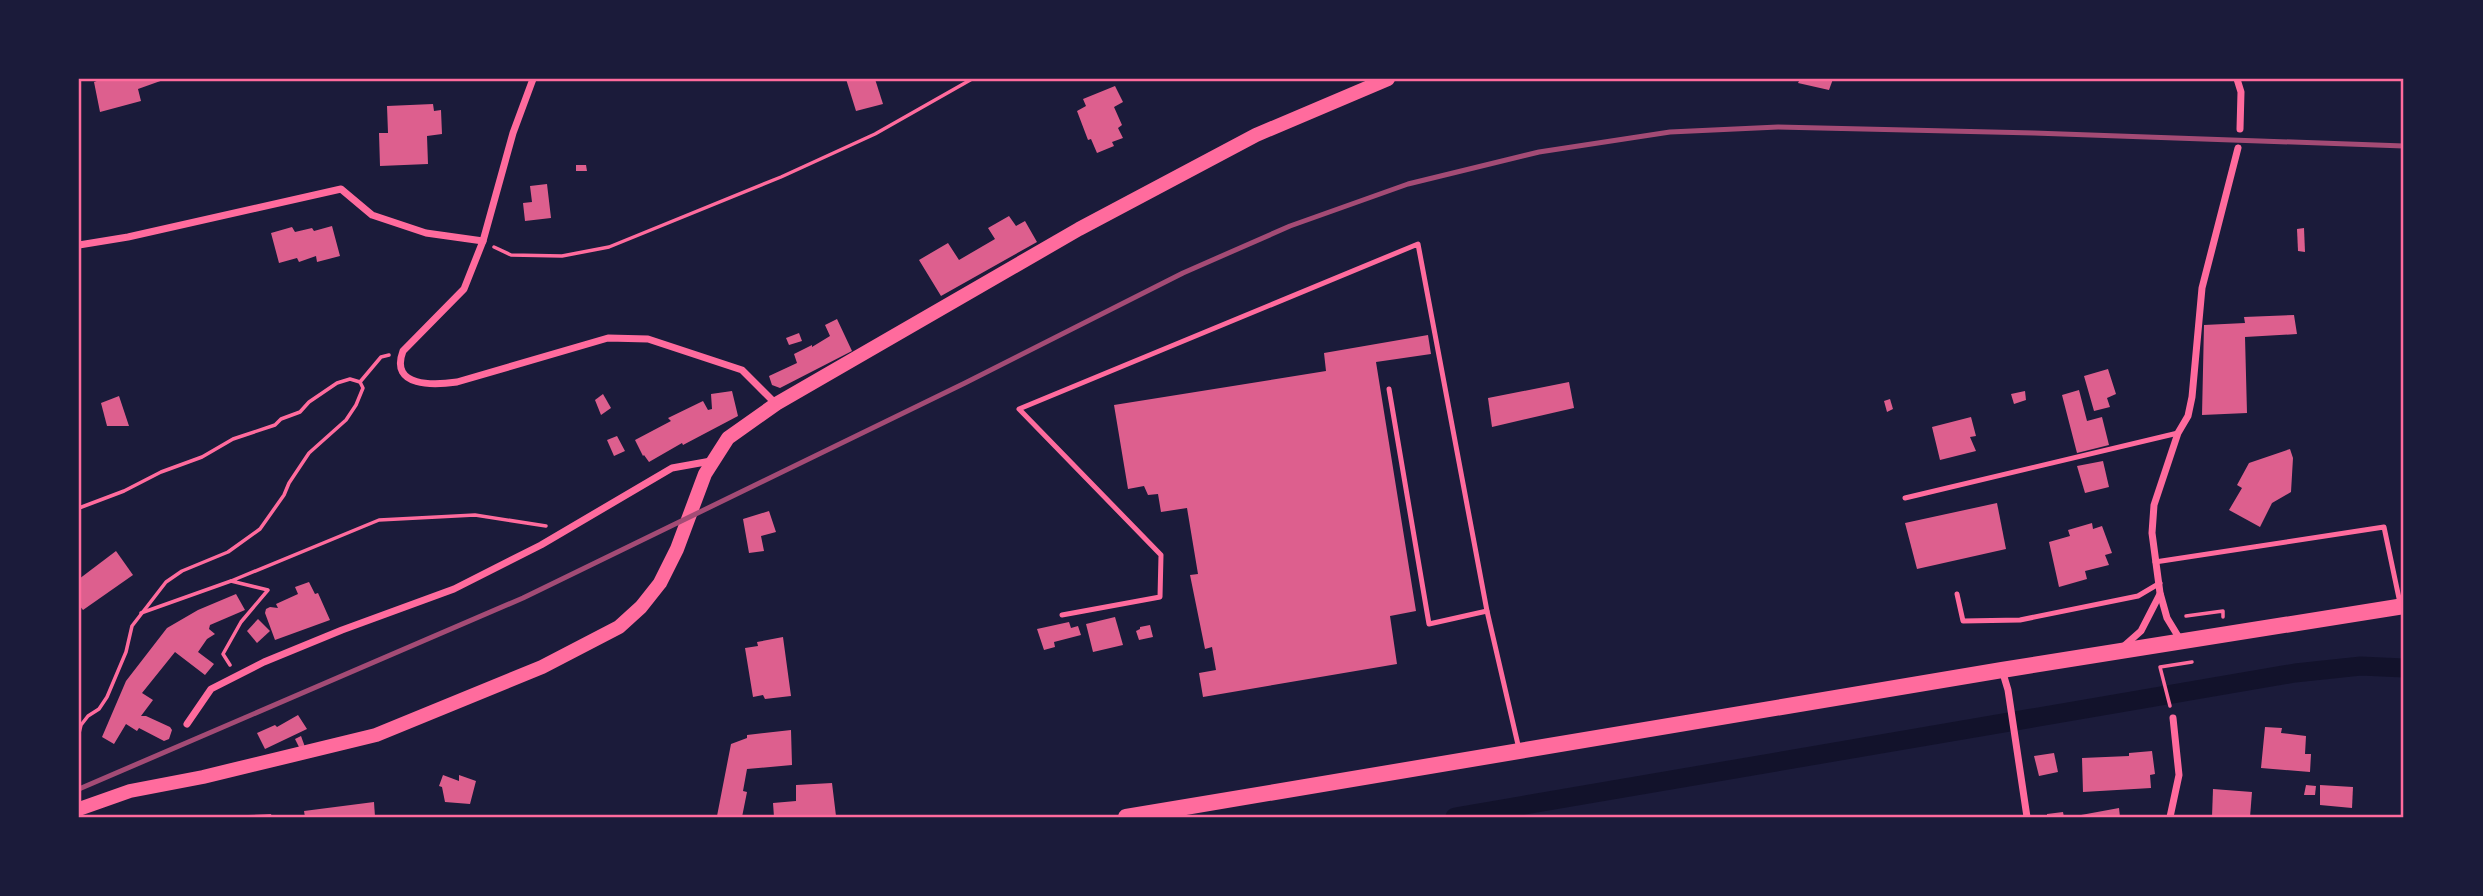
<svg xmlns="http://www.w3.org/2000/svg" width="2483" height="896" font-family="'Titillium Web',sans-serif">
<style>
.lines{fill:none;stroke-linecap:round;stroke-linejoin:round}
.canal{stroke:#12122b;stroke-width:19}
.building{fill:#dd5f8e}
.path{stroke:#ff6b9d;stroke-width:3.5}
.service{stroke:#ff6b9d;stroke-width:5}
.minor{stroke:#ff6b9d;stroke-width:7}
.secondary{stroke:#ff6b9d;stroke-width:14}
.primary{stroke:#ff6b9d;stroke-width:16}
.rail{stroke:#a44b75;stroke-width:5}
.neatline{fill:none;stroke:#ff6b9d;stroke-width:2.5}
</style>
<rect width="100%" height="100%" fill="#1b1b3a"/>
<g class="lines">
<!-- canal -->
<polyline class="canal" points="1455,817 2295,673 2361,666 2404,668"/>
</g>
<!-- building -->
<g class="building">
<polygon points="102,79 166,79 138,89 141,101 100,112 94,82"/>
<polygon points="846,79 875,79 883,104 856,111"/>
<polygon points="1800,79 1833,79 1829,90 1798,83"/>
<polygon points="1115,86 1123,102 1114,107 1122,125 1118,128 1123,138 1112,142 1114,146 1097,153 1091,139 1088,140 1077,111 1086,106 1083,99"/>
<polygon points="433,104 434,111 441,110 442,134 427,136 428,164 380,166 379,133 388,133 387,106"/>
<polygon points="576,165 586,165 587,171 576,171"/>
<polygon points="547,184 551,218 525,221 523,203 532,202 530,186"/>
<polygon points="1009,216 1016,226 1025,221 1037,242 941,296 919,260 948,243 959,260 995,239 988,228"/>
<polygon points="332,226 340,256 317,262 316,256 299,262 297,258 279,263 271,233 292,227 295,232 312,228 314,231"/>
<polygon points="2304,228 2305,252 2298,251 2297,229"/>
<polygon points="2294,315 2297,334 2245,337 2247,413 2202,415 2204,325 2245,323 2244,317"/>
<polygon points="837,319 852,351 780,388 772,385 769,376 797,363 794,354 812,345 812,347 830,336 825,325"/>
<polygon points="799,333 802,341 789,345 786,338"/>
<polygon points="1428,335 1431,354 1376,362 1416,611 1390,616 1397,664 1203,697 1199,673 1216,670 1212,647 1205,649 1190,575 1198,574 1187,508 1161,512 1158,494 1148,495 1144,486 1128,489 1114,405 1326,371 1324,353"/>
<polygon points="2108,369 2116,394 2107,398 2110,407 2094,411 2084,376"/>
<polygon points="1569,382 1574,408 1492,427 1488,398"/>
<polygon points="2079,390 2087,421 2102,417 2109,445 2077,453 2062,395"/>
<polygon points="732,391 738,416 683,445 682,443 649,462 644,455 643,456 635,440 671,421 668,418 703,401 708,410 712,409 711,394"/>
<polygon points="2025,391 2026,400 2014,404 2011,394"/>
<polygon points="603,394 611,408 601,415 595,400"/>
<polygon points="119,396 129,426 107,426 101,403"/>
<polygon points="1890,399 1893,409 1887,412 1884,401"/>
<polygon points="1971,417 1976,436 1970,437 1976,451 1940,460 1932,427"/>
<polygon points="617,436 625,451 614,456 607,440"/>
<polygon points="2290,449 2293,458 2291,492 2272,503 2260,527 2229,510 2242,488 2237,485 2249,463"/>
<polygon points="2103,461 2109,487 2085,493 2077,466"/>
<polygon points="1997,503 2006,549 1917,569 1905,523"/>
<polygon points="769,511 776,532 761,536 764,551 749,553 743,519"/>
<polygon points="2092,523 2093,529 2102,526 2112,553 2105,555 2109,565 2085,571 2087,579 2059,587 2049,542 2070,536 2068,530"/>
<polygon points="116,551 133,575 83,610 79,605 79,579"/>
<polygon points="309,582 315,594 318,593 330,620 275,640 265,613 266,609 270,607 278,608 276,604 298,594 295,587"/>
<polygon points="236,594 245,610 210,625 209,629 215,634 207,639 198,652 214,664 205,675 175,652 142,693 153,700 141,716 146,716 170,727 172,730 169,739 164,741 139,728 137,731 126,724 114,744 102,737 126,681 167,628 198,610"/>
<polygon points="1115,617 1123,645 1093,652 1086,624"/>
<polygon points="258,619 270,631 257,643 247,631"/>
<polygon points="1069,622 1071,628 1078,626 1081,635 1054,642 1055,647 1044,650 1037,629"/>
<polygon points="1150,625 1153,637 1139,640 1136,631 1140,629 1140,627"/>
<polygon points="783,637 791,696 765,699 763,695 753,697 745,648 758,646 757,642"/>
<polygon points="298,715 307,729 265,749 257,733 275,725 277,727"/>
<polygon points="2265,727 2282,728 2281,733 2306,736 2305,754 2311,754 2310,772 2261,768"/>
<polygon points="791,730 792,765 747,769 743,791 747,792 742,817 717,816 731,744 747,738 747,735"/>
<polygon points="301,736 305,747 300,749 295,739"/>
<polygon points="2152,751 2155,774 2150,775 2151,788 2083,792 2082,758 2129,756 2129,753"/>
<polygon points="2054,753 2058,772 2039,776 2034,756"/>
<polygon points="443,775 459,781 459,775 476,781 470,804 445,802 442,787 439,786"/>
<polygon points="832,783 836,816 774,817 773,803 796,801 796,785"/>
<polygon points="2306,785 2316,786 2315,795 2304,795"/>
<polygon points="2320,785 2353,787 2352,808 2320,805"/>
<polygon points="2213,789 2252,792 2250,817 2212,817"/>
<polygon points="374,802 375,817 305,817 304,811"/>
<polygon points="2119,808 2120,817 2082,817 2081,815"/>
<polygon points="2063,812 2064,817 2047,817 2047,814"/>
<polygon points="271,814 272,817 248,817 248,815"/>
</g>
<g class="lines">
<!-- path -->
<g class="path">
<polyline points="494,247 511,255 562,256 609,247 781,177 875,134 972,79"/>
<polyline points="79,508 124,491 161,472 202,457 233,439 275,425 281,419 300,412 309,402 337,383 350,379 360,382 381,357 389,355"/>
<polyline points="141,613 231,581"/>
<polyline points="2186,616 2223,611 2223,617"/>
<polyline points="230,665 223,654 241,622 268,590 231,581 379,520 475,515 546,526"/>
<polyline points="2170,706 2160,667 2192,662"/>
<polyline points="79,733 81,725 88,716 99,709 107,697 126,652 132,626 166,582 182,571 228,552 260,529 284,495 289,483 309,453 346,420 356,405 363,388 360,382"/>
</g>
<!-- service -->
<g class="service">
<polyline points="1389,389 1429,624 1487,611"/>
<polyline points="1905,498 2178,433"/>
<polyline points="2155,562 2384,527 2400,603"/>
<polyline points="1957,594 1963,621 2020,620 2138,596 2160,583"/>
<polyline points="1062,615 1160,597 1161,555 1019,409 1418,244 1487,611 1519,749"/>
</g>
<!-- minor -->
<g class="minor">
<path d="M533,79L513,133L483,241L464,289L403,351C389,388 435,385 457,382L608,338L648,339L742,370L776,404"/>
<polyline points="2237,79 2241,92 2240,129"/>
<polyline points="79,245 128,237 341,189 372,215 426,233 483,241"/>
<polyline points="2181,641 2167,618 2160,593 2152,533 2154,505 2178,433 2188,416 2192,397 2202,288 2238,148"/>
<polyline points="2124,646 2141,631 2160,594"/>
<polyline points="2002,670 2008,690 2027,817"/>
<polyline points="187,724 211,689 264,662 342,630 454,589 541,545 672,468 711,461"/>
<polyline points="2170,817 2179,775 2173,718"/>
</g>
<!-- secondary -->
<polyline class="secondary" points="79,809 130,791 203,777 376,735 542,667 619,627 641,607 660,583 677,549 705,474 728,438 776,404 1079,229 1256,135 1388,79"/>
<!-- primary -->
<polyline class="primary" points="1126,817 2002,670 2404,606"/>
<!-- rail -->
<polyline class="rail" points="79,789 523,598 965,383 1183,273 1290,226 1408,184 1539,152 1670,132 1778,127 2034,133 2404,146"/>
</g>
<!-- border -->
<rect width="2483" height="896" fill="none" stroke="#1b1b3a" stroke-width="161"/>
<rect x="80" y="80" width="2322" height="736" class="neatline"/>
</svg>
